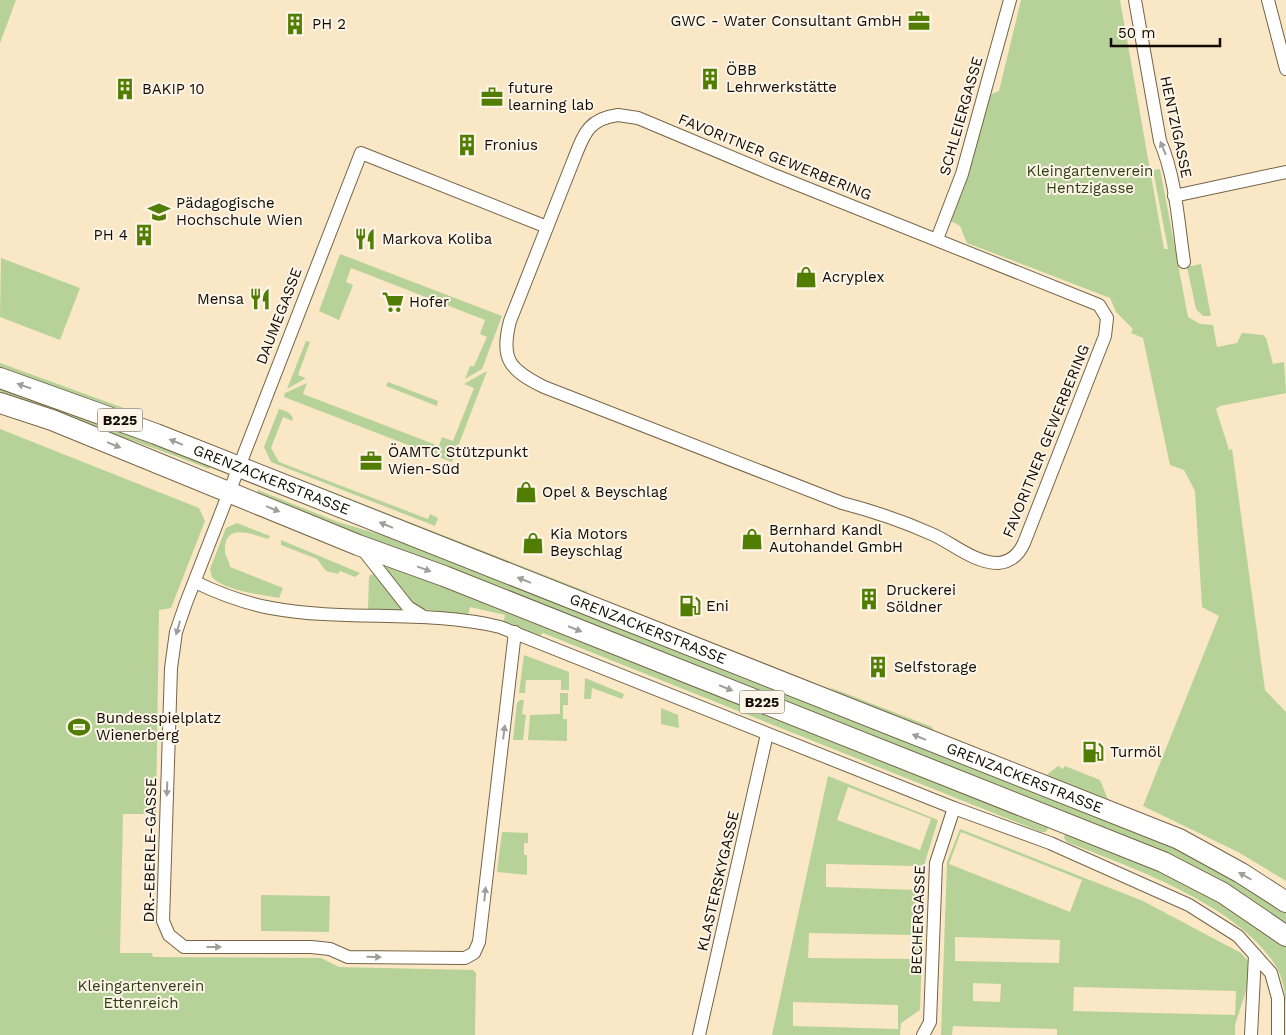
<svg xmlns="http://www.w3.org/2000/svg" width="1286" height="1035" font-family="'Work Sans',sans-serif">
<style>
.green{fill:#b7d299;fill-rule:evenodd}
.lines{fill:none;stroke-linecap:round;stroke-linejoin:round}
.street-casing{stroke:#756447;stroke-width:14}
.primary-casing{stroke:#756447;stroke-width:22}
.street{stroke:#fff;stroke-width:12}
.primary{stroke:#fff;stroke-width:20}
.oneway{fill:#a09d9a}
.labels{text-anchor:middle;stroke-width:4;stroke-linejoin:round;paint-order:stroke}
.shield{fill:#fdf5e8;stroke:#585147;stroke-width:1}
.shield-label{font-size:14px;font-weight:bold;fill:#110b02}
.poi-label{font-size:15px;fill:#110b02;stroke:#fdf5e8;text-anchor:start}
.street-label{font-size:15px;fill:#110b02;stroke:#fdf5e8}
.park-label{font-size:15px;fill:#2e4112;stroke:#fdf5e8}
</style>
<rect width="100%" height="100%" fill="#f9e7c5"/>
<!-- green -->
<g class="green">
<polygon points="0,0 16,0 0,43"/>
<polygon points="1021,0 1120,0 1164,249 1168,249 1153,170 1160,169 1188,317 1200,324 1213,325 1217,347 1237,343 1242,333 1263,335 1266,338 1273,364 1284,362 1286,393 1220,406 1216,409 1229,450 1232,449 1265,690 1286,712 1286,881 1238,852 1143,806 1219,616 1202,607 1195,491 1184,470 1170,465 1143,338 1131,333 1133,329 1116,312 1110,298 967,243 960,226 951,221 964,188 990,95 999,91"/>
<polygon points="340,254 502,316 482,369 465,379 470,366 474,366 487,337 480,334 485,320 351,268 346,282 353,285 339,320 319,311"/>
<polygon points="1,258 80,288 60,340 0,317"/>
<polygon points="1201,264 1211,316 1203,316 1196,309 1187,267"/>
<polygon points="306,341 310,342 298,375 306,378 287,389"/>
<polygon points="0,363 129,410 129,412 0,369"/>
<polygon points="487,371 452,462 284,397 285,393 307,383 303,394 439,446 442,437 453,441 474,388 464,384"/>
<polygon points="388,382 438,401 437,406 386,386"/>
<path d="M0,386L211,465L209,469C141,442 70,420 0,396Z"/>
<path d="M279,409C286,411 293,413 293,421L283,417L271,448L279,462L428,519L430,514L438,518L435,526L271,462L264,447Z"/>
<polygon points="0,429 199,508 205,521 171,608 159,610 156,814 123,814 120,953 152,953 153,957 321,958 339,967 473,970 476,973 475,1035 0,1035"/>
<polygon points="269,467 588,592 582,595 268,471"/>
<polygon points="258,490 338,522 405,542 1163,842 1217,869 1286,912 1286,925 1266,911 257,495"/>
<path d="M237,523L270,536L268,539C252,534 223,522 225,552C226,558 230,562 230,567L283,588L279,598C262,595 223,590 212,577L210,569L226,528Z"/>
<polygon points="281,540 360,573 355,577 340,571 338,574 326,571 317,559 281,545"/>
<polygon points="387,566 401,569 1047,824 1048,828 1046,832 1041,832 543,633 539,636 503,623 505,615 470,607 468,615 423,609 409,601 386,569"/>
<polygon points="373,574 401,607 402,610 368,609 369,576"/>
<polygon points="524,655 569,672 569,690 561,690 561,680 526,680 525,693 519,693"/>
<polygon points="585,678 624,694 622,699 592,688 591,699 584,699"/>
<polygon points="829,687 932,727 935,733 851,701"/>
<polygon points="560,693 568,693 568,705 563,705 563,719 567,719 567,741 528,740 530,715 560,714"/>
<polygon points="520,700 524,700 522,714 526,715 523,740 513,740 517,703"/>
<polygon points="661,708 678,715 679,728 661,724"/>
<polygon points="1058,766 1063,769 1065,766 1100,780 1109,802 1044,777"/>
<path d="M828,776L938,820L925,862L920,1010L901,1023L900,1035H772ZM848,787L931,819L920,850L837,820ZM826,864L916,866V890L826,887ZM809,933L914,935L913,959L808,958ZM793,1002L898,1005V1029L793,1026Z"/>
<path d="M960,829L1143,901L1241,953L1250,963L1246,991L1235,1025V1035H1057V1029L953,1026L952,1035H941L947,862ZM961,832L1082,880L1070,912L949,864ZM955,937L1060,940L1059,963L955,961ZM973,983L1001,984L1000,1002L973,1001ZM1074,987L1236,991L1235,1015L1073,1011Z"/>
<polygon points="502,832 528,833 528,843 524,843 524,855 527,855 527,875 497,872"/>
<path d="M1070,833L1187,882L1286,944V1003C1285,991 1282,974 1274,963C1234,903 1132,868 1067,842L1064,838L1065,834Z"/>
<polygon points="261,895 330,896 329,932 261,931"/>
</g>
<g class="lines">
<!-- street casing -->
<g class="street-casing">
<g id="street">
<path d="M1135,0L1160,141C1176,178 1178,222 1184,262"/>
<polyline points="1268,0 1286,69"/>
<path d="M618,115L638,118L774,175L1099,305L1107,318L1105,336L1024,543C1019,554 1011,562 998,563C975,563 953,544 934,535C905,522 873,511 842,503L544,387C510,370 500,360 510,321L574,159C584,134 588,119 618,115Z"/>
<polyline points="1174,196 1286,172"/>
<polyline points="937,239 962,174 1010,0"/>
<polyline points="360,546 408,607 421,615"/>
<path d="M195,582C220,594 244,603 271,608C347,622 425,609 500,627L954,808L1050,843L1189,905L1238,936L1271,973L1278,998V1035"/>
<polyline points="515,632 479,942 474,953 465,958 348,957 330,949 311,947 184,947 169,935 163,921 171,668 176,632 186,603 361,153 547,227"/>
<polyline points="699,1035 767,734"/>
<polyline points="923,1035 930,1022 936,863 954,808"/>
<polyline points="1251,1035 1255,955"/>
</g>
</g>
<!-- primary casing -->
<g class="primary-casing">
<g id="primary">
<path id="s1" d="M0,378L156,434L1179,839L1241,873L1286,902"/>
<polyline points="0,403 52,420 358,545 444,576 1163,862 1223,893 1286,936"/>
</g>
</g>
<!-- street -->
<use href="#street" class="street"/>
<!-- primary -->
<use href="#primary" class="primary"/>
</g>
<!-- one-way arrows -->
<defs><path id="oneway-solid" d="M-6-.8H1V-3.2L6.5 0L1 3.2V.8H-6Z" transform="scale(1.25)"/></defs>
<g class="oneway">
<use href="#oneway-solid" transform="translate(1163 148) rotate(-112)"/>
<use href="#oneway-solid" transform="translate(24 386) rotate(-161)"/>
<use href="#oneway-solid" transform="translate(176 442) rotate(-158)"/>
<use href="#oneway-solid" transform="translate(114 445) rotate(22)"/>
<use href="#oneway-solid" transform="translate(273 509) rotate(22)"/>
<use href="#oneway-solid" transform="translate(386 525) rotate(-158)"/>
<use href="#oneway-solid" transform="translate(424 569) rotate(20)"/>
<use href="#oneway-solid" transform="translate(524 580) rotate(-158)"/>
<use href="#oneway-solid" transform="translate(178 628) rotate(106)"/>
<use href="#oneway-solid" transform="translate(575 629) rotate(22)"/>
<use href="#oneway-solid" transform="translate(726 688) rotate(22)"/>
<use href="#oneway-solid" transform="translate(504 732) rotate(-83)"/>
<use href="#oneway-solid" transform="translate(919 737) rotate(-158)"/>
<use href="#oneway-solid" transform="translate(167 789) rotate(92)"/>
<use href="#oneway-solid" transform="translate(1245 876) rotate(-150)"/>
<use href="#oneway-solid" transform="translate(485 894) rotate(-84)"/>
<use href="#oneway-solid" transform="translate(214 947)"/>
<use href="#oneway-solid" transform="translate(374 957) rotate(1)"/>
</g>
<!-- icons -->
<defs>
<g id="office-bare" transform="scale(1.725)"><path d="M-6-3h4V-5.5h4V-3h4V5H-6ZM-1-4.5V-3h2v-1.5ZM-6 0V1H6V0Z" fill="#517d02" stroke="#fdf5e8" stroke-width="2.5" paint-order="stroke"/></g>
<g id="building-bare" transform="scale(1.725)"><path d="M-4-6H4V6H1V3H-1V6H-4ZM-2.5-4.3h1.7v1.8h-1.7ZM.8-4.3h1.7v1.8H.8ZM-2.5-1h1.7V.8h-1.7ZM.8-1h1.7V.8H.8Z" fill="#517d02" stroke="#fdf5e8" stroke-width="2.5" paint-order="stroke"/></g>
<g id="university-bare" transform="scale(1.725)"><path d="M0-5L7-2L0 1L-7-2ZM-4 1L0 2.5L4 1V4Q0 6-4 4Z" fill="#517d02" stroke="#fdf5e8" stroke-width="2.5" paint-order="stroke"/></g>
<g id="restaurant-bare" transform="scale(1.725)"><path d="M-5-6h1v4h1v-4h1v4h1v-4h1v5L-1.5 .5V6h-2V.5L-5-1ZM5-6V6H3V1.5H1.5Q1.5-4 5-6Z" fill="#517d02" stroke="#fdf5e8" stroke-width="2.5" paint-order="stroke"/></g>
<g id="shop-bare" transform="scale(1.725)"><path d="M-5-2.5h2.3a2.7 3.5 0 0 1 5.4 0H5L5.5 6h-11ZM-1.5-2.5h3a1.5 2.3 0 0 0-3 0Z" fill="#517d02" stroke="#fdf5e8" stroke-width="2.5" paint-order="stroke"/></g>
<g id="supermarket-bare" transform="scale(1.725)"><path d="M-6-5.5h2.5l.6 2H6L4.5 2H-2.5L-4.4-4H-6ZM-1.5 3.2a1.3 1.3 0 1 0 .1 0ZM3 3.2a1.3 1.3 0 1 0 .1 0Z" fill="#517d02" stroke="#fdf5e8" stroke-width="2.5" paint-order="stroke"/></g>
<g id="fuel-bare" transform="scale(1.725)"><path d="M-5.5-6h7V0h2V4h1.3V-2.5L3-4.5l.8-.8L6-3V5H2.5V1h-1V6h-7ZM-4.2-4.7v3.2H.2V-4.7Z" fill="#517d02" stroke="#fdf5e8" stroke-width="2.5" paint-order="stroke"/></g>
<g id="stadium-bare" transform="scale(1.725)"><path d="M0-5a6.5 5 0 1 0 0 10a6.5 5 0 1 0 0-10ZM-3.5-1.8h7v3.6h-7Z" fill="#517d02" stroke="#fdf5e8" stroke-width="2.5" paint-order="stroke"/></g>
</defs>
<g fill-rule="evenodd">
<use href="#office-bare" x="919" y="21"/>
<use href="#building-bare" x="295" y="24"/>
<use href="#building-bare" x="710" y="79"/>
<use href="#building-bare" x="125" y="89"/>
<use href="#office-bare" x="492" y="97"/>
<use href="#building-bare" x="467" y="145"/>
<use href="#university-bare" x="159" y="212"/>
<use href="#building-bare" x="144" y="235"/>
<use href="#restaurant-bare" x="365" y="239"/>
<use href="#shop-bare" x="806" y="277"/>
<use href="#restaurant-bare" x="260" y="299"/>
<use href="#supermarket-bare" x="393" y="302"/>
<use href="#office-bare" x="371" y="461"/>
<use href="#shop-bare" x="526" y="492"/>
<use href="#shop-bare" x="752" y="539"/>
<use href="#shop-bare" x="533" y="543"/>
<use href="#building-bare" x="869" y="599"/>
<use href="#fuel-bare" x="690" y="606"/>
<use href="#building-bare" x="878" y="667"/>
<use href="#stadium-bare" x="79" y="727"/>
<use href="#fuel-bare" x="1093" y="752"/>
</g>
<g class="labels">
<!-- shield labels -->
<g class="shield">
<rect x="97.5" y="408.5" width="45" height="23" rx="4"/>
<rect x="739.5" y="690.5" width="45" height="23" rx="4"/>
</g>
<g class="shield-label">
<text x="120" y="425">B225</text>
<text x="762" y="707">B225</text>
</g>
<!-- poi labels -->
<g class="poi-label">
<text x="902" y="26" text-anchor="end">GWC - Water Consultant GmbH</text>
<text x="312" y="29">PH 2</text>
<text x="726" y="75">ÖBB<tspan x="726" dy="17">Lehrwerkstätte</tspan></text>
<text x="508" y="93">future<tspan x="508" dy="17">learning lab</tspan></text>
<text x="142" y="94">BAKIP 10</text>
<text x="484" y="150">Fronius</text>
<text x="176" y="208">Pädagogische<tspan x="176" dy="17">Hochschule Wien</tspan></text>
<text x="128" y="240" text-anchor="end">PH 4</text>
<text x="382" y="244">Markova Koliba</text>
<text x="822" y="282">Acryplex</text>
<text x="244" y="304" text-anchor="end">Mensa</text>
<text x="409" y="307">Hofer</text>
<text x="388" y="457">ÖAMTC Stützpunkt<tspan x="388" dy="17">Wien-Süd</tspan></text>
<text x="542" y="497">Opel &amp; Beyschlag</text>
<text x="769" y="535">Bernhard Kandl<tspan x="769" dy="17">Autohandel GmbH</tspan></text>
<text x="550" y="539">Kia Motors<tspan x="550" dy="17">Beyschlag</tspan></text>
<text x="886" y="595">Druckerei<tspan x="886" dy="17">Söldner</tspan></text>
<text x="706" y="611">Eni</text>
<text x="894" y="672">Selfstorage</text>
<text x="96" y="723">Bundesspielplatz<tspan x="96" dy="17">Wienerberg</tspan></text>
<text x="1110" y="757">Turmöl</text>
</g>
<!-- street labels -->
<g class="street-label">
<text transform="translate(961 116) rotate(-74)" y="5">SCHLEIERGASSE</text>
<text transform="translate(1176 127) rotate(78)" y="5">HENTZIGASSE</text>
<text transform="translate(775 157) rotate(22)" y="5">FAVORITNER GEWERBERING</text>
<text transform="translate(279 316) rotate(-69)" y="5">DAUMEGASSE</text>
<text transform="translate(1046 441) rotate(-68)" y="5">FAVORITNER GEWERBERING</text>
<text dy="5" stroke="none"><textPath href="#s1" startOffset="290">GRENZACKERSTRASSE</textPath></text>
<text dy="5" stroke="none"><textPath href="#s1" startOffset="695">GRENZACKERSTRASSE</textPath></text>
<text dy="5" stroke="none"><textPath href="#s1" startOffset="1100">GRENZACKERSTRASSE</textPath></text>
<text transform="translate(150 850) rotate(-89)" y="5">DR.-EBERLE-GASSE</text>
<text transform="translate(718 881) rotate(-77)" y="5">KLASTERSKYGASSE</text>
<text transform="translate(918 920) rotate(-88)" y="5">BECHERGASSE</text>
</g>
<!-- park labels -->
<g class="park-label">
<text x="1090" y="176">Kleingartenverein<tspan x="1090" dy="17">Hentzigasse</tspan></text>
<text x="141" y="991">Kleingartenverein<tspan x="141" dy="17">Ettenreich</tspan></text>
</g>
</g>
<!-- scale -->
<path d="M1111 38v8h109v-8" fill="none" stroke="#110b02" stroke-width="2.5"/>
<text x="1118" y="38" font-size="15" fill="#110b02" stroke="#fdf5e8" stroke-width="4" paint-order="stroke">50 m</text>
</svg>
